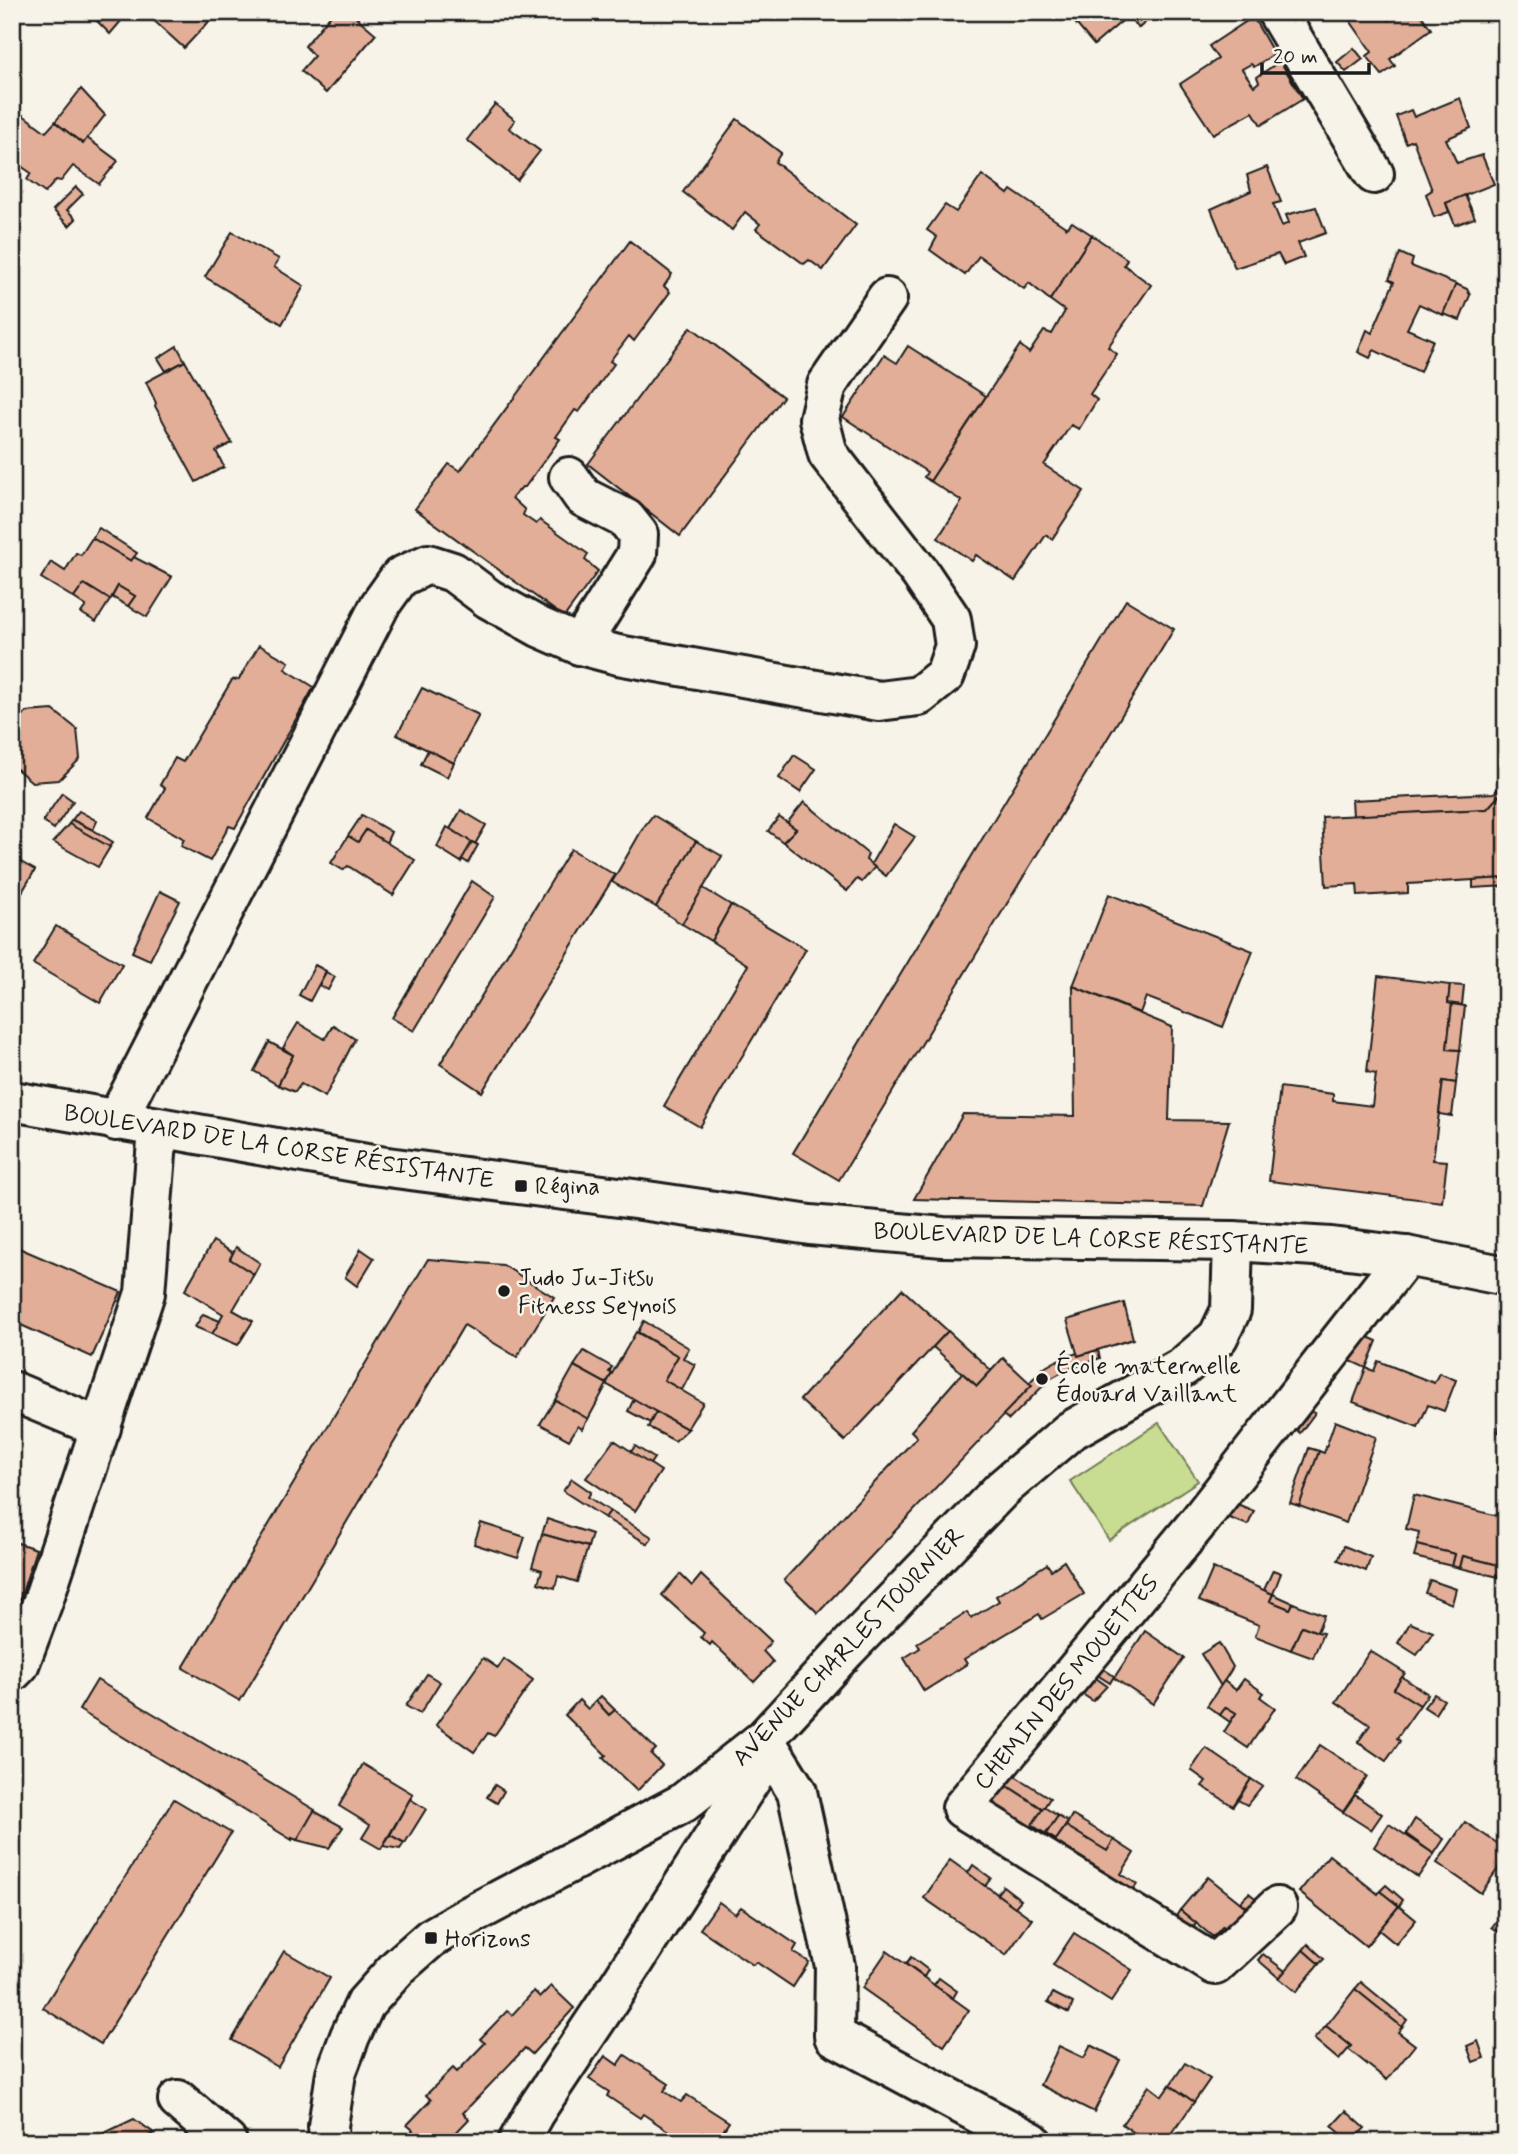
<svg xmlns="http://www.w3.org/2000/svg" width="1518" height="2154" font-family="Mynerve,sans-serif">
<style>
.green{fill:#c9dd92;stroke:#727c57;stroke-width:2}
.building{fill:#e3ae97;stroke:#1c1c1c;stroke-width:2}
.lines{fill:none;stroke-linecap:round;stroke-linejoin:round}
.minor-casing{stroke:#1c1c1c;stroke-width:44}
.minor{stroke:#f7f3e8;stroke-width:38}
.poi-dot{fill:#1c1c1c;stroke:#f7f3e8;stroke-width:2.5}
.labels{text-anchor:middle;stroke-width:5;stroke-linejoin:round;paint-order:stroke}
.street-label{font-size:24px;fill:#1c1c1c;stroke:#f7f3e8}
.poi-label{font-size:24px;fill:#1c1c1c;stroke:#f7f3e8;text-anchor:start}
</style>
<rect width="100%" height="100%" fill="#f7f3e8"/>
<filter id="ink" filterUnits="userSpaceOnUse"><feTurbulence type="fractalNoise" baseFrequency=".0143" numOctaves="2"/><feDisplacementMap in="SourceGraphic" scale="14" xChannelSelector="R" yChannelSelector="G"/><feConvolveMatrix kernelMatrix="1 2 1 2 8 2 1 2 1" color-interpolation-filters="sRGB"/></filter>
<g filter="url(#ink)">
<!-- green -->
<polygon class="green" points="1159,1423 1198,1481 1109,1540 1070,1481"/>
<!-- building -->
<g class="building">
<polygon points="88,12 125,12 127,14 110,34"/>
<polygon points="156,12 218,12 184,48 151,18"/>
<polygon points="333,12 350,12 376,34 326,93 301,71 314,56 305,46"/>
<polygon points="1066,12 1157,12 1139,28 1128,16 1094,45"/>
<polygon points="1344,12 1383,12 1389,20 1398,12 1419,12 1431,29 1390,59 1395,66 1382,75 1367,56 1372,52"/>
<polygon points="1253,17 1274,54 1254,67 1251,64 1242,69 1254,86 1259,82 1257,77 1280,61 1303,99 1261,125 1253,112 1213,134 1180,84 1218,59 1209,46"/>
<polygon points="1354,48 1363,59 1346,72 1337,62"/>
<polygon points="81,89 105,115 83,144 55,122"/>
<polygon points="1460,98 1471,128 1446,139 1457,163 1482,155 1494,184 1446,203 1449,212 1434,217 1426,194 1432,190 1413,140 1406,143 1396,116 1411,110 1414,117"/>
<polygon points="495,104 515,120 509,128 540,151 517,180 467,140"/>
<polygon points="12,107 46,132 55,122 83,144 87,138 118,161 99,184 73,166 61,181 56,180 45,193 27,180 31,173 18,164 12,170"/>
<polygon points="737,119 781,153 775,162 856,225 823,270 809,260 804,264 756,229 760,224 745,212 732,230 683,192"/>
<polygon points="1267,167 1281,202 1273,204 1282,226 1289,223 1286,215 1316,207 1326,233 1298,243 1304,257 1284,265 1278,254 1235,268 1211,209 1251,191 1247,175"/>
<polygon points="982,175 1008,194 1011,190 1067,228 1072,222 1092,235 1050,300 1029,283 1024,289 979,256 965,275 930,250 937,237 927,230 945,205 956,212"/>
<polygon points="76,187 83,194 67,210 76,219 69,226 53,210"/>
<polygon points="1465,195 1475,218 1455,225 1446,203"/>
<polygon points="232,232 279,259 274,267 304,286 282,324 205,277"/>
<polygon points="1092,235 1127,259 1124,265 1151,285 1108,347 1117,354 1090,394 1097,400 1079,429 1071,425 1044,465 1084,491 1052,539 1046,535 1015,581 976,555 972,561 938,538 962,501 930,481 1020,345 1029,353 1044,331 1052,334 1065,311 1050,300"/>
<polygon points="630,241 672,274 664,286 670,292 634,341 629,336 610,361 614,364 579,412 575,410 556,437 560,439 525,487 522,487 512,498 525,510 523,515 536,524 540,520 588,554 585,560 598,571 564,617 415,509 449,464 460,471"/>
<polygon points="1400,253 1413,259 1411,266 1456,284 1443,315 1419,304 1407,329 1433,340 1420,372 1374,350 1370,358 1358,352 1367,330 1372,333 1394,282 1389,279"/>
<polygon points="1456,284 1467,289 1470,295 1460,320 1443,314"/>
<polygon points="691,327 783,397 680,536 588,464"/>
<polygon points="177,346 185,361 166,371 158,358"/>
<polygon points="908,346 986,396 930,481 924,477 927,472 843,417 884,355 897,363"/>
<polygon points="185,361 232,443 216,451 224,467 196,482 155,406 156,403 146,382"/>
<polygon points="99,528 137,553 131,561 92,538"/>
<polygon points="92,538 131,561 134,557 172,577 147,617 128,606 135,596 118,586 110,600 84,584 74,598 41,578 51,562 65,571 76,553 81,555"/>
<polygon points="84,584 110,600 96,622 81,613 86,606 74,598"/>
<polygon points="118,586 135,596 128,606 112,597"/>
<polygon points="1126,600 1174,629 839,1180 793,1153"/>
<polygon points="259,645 289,662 285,669 314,687 235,828 229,826 210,861 181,846 184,839 148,818 165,788 160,785 175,758 183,762 232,680 239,679"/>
<polygon points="422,688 479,715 454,763 397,735"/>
<polygon points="53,710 77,729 80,759 59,780 32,782 12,765 12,729 26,712"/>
<polygon points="428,750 454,763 447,777 421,764"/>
<polygon points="794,755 816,769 800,792 779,778"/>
<polygon points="1504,782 1506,788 1487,809 1353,816 1352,800 1494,793"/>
<polygon points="1506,788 1506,878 1408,884 1408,893 1358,896 1357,884 1326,886 1322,817 1487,809"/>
<polygon points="62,793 73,801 54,829 43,821"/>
<polygon points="804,802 868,854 866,860 875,867 862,882 857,879 847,891 783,842 796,829 787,823"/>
<polygon points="461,810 486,825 475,844 450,829"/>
<polygon points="79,811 97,821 93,830 72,820"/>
<polygon points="362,815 391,832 386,843 366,830 358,842 348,836"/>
<polygon points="653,815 696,841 656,907 612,882 643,828"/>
<polygon points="779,817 796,829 783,842 768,831"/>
<polygon points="72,820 93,830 113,842 110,847 69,824"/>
<polygon points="69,824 110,847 98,867 53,842"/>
<polygon points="894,824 915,837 886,876 871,864"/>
<polygon points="447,827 472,842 461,862 437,847"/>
<polygon points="366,830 415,860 393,895 348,866 343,870 331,863 348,836 358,842"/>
<polygon points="696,841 722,856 682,924 656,907"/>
<polygon points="472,842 478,845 468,863 462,859"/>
<polygon points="571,849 615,875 482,1092 440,1064"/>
<polygon points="12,857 35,870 12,909"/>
<polygon points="1506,878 1506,886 1473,888 1473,880"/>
<polygon points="472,881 495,897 414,1031 392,1018"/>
<polygon points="703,888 731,905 711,941 682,924"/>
<polygon points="160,891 180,901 150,960 132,952"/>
<polygon points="1109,894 1253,951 1223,1027 1146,997 1140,1013 1073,986"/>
<polygon points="731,905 806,949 700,1127 664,1106 748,965 711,941"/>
<polygon points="56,926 122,964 100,1003 33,964"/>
<polygon points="315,965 326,971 310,1001 299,995"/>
<polygon points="326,972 335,977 328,990 319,985"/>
<polygon points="1378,976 1450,985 1448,1003 1452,1004 1447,1049 1460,1050 1456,1083 1443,1081 1433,1160 1447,1161 1442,1202 1269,1181 1280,1087 1333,1094 1333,1101 1372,1106 1376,1074 1367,1072"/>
<polygon points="1450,985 1464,986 1462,1005 1448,1003"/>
<polygon points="1073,986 1172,1027 1169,1120 1229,1121 1203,1206 914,1199 963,1114 1075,1116"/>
<polygon points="1452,1004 1465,1006 1460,1050 1447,1049"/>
<polygon points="298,1023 325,1039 333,1025 355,1039 325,1097 301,1084 295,1092 278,1085 293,1055 283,1048"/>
<polygon points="269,1042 293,1055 278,1085 254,1071"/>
<polygon points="1443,1081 1456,1083 1452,1116 1439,1114"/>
<polygon points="213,1241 233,1253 230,1259 254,1274 233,1310 253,1321 238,1345 212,1334 223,1314 185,1290"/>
<polygon points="12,1245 121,1292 92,1357 12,1321"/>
<polygon points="236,1247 260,1263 254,1274 230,1259"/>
<polygon points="361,1249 374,1258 357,1286 345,1277"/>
<polygon points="428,1259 503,1265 554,1297 517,1357 464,1325 240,1701 183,1668"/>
<polygon points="902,1289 948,1331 845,1441 800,1400"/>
<polygon points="1124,1303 1133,1339 1078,1356 1067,1320"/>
<polygon points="203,1314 220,1321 212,1334 195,1327"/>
<polygon points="644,1321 689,1348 683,1358 695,1365 682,1390 664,1380 678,1356 638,1332"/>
<polygon points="948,1331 992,1371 977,1386 933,1347"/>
<polygon points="636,1332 678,1356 664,1380 703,1403 687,1429 606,1384"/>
<polygon points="1363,1335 1377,1341 1366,1368 1344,1358"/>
<polygon points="1098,1350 1100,1358 1064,1371 1058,1360 1077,1353 1078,1356"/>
<polygon points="584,1351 612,1367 609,1372 612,1373 606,1384 574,1366"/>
<polygon points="1003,1358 1032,1385 818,1613 784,1580 917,1437 911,1431 962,1373 977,1386"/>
<polygon points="1058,1360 1064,1371 1050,1379 1042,1369"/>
<polygon points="1378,1361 1434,1383 1439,1373 1456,1380 1444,1411 1428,1405 1418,1427 1353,1402 1366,1368 1374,1371"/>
<polygon points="574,1366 607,1384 588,1419 555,1400"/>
<polygon points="1042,1369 1050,1379 1009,1420 1003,1415 1032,1385 1029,1383"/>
<polygon points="1506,1398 1506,1434 1498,1432"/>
<polygon points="634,1399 656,1412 650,1423 628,1411"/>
<polygon points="555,1400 588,1419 582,1429 578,1426 569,1440 540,1424"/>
<polygon points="1304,1409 1315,1413 1300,1433 1291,1425"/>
<polygon points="656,1412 687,1429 688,1429 675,1441 648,1427"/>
<polygon points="1335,1421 1376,1437 1346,1523 1299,1506 1319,1451 1324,1453"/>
<polygon points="614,1440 661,1471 635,1511 586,1478"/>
<polygon points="635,1446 654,1458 650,1464 631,1452"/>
<polygon points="1309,1448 1319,1451 1299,1506 1290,1503"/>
<polygon points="572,1479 591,1492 588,1497 610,1511 605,1518 563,1491"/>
<polygon points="1414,1495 1506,1518 1506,1567 1463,1556 1460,1568 1452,1566 1455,1554 1417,1545 1419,1532 1406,1529"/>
<polygon points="1230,1501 1254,1511 1248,1525 1219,1514"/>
<polygon points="610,1511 652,1537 648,1544 605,1518"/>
<polygon points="547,1519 592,1534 588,1547 542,1534"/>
<polygon points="481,1523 525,1537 518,1558 474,1544"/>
<polygon points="542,1534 588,1547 577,1582 558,1576 555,1588 538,1583 542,1570 532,1567"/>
<polygon points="12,1541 36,1549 15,1615 12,1614"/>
<polygon points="1417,1545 1455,1554 1452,1566 1414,1557"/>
<polygon points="1344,1546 1371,1557 1366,1571 1338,1560"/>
<polygon points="1463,1556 1506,1567 1503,1578 1460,1568"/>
<polygon points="1064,1561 1084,1594 1042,1619 1039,1614 964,1659 967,1664 924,1691 904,1658 920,1648 917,1643 967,1612 971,1618 999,1601 996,1596 1047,1564 1051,1570"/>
<polygon points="1213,1568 1273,1594 1270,1601 1290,1609 1293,1603 1324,1615 1317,1632 1302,1626 1291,1650 1255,1636 1259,1625 1199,1601"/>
<polygon points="1273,1570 1281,1573 1273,1594 1264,1590"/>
<polygon points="680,1574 692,1586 701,1575 771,1641 763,1651 773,1662 754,1682 712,1642 710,1645 701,1637 704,1633 662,1595"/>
<polygon points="1430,1580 1456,1589 1452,1604 1425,1593"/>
<polygon points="1273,1594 1293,1603 1290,1609 1270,1601"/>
<polygon points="1410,1623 1433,1632 1417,1655 1398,1643"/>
<polygon points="1302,1626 1317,1632 1323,1633 1313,1658 1291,1650"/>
<polygon points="1145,1631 1184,1658 1153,1704 1114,1678"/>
<polygon points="1219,1643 1233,1667 1221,1686 1201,1654"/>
<polygon points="1370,1651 1405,1673 1394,1689 1420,1705 1397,1738 1400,1741 1386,1761 1358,1742 1370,1725 1336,1702"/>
<polygon points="483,1658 498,1668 504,1659 533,1680 494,1736 488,1733 474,1752 436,1725"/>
<polygon points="1096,1664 1114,1676 1110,1683 1091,1671"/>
<polygon points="1089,1673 1107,1686 1093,1701 1076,1690"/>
<polygon points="427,1674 440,1682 420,1714 406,1706"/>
<polygon points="1402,1677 1428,1694 1420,1705 1394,1689"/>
<polygon points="1244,1679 1264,1693 1260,1697 1275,1708 1248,1748 1224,1732 1236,1713 1226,1707 1220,1715 1207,1706 1224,1681 1236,1690"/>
<polygon points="97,1680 315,1810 297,1840 292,1838 292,1840 79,1710"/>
<polygon points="1434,1694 1444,1700 1435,1714 1424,1707"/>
<polygon points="601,1696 615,1710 609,1715 596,1701"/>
<polygon points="579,1700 588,1709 596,1701 609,1715 615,1710 656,1749 651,1754 662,1765 637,1791 603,1758 606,1755 565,1715"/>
<polygon points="1226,1707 1236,1713 1230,1722 1220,1715"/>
<polygon points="1320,1745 1367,1776 1343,1812 1296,1780"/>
<polygon points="1206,1748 1251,1779 1233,1806 1202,1786 1206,1781 1191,1770"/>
<polygon points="363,1764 413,1794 381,1849 362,1838 370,1825 339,1806"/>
<polygon points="1010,1773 1050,1798 1043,1809 1003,1783"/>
<polygon points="1251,1779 1262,1786 1247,1805 1238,1800"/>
<polygon points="1003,1783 1043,1809 1032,1825 1046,1834 1036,1850 986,1804"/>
<polygon points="495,1785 504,1791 497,1803 487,1797"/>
<polygon points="1355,1795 1382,1814 1371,1830 1343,1812"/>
<polygon points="174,1799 231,1833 101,2044 43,2008"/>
<polygon points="410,1799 426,1809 405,1843 390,1835"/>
<polygon points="1044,1807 1058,1816 1046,1834 1032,1825"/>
<polygon points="314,1811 343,1827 329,1848 297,1840"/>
<polygon points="1072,1815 1114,1840 1107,1851 1066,1826"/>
<polygon points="1058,1816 1068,1822 1056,1840 1046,1834"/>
<polygon points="1415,1819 1444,1839 1434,1854 1406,1834"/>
<polygon points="1465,1822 1506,1849 1506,1857 1481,1893 1437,1863"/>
<polygon points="1389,1824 1434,1854 1418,1877 1374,1847"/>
<polygon points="1066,1826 1107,1851 1114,1840 1134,1853 1121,1874 1137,1884 1124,1905 1036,1850 1046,1834 1056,1840"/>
<polygon points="390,1835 404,1843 400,1849 383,1846"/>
<polygon points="1329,1855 1378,1894 1380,1891 1399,1906 1366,1946 1299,1892"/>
<polygon points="950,1860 1032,1919 1006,1955 924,1898"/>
<polygon points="973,1865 991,1878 985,1886 968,1873"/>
<polygon points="1208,1877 1252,1912 1233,1934 1223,1926 1214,1936 1212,1936 1180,1910"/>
<polygon points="1386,1885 1403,1900 1399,1906 1380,1891"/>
<polygon points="1003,1886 1021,1900 1015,1907 997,1894"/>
<polygon points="1249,1893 1261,1903 1252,1912 1240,1902"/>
<polygon points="719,1902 735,1914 741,1907 797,1945 793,1952 809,1962 793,1987 756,1962 753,1965 700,1929"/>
<polygon points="1399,1906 1416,1920 1396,1944 1379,1930"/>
<polygon points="1180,1910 1196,1923 1191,1933 1173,1921"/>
<polygon points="1502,1914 1506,1916 1506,1937 1492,1927"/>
<polygon points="1074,1933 1132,1970 1111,2002 1053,1965"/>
<polygon points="1308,1944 1324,1959 1319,1964 1303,1950"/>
<polygon points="1303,1950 1319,1964 1296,1992 1279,1978"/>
<polygon points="284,1951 330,1978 278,2067 232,2040"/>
<polygon points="887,1951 969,2010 944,2046 862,1988"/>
<polygon points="1263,1954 1285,1971 1279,1978 1258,1960"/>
<polygon points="911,1957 928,1970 924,1977 906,1964"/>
<polygon points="939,1978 957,1991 953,1998 934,1985"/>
<polygon points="1361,1982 1407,2020 1402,2027 1355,1989"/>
<polygon points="551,1986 574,2008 532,2054 525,2048 463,2113 469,2119 447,2142 403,2142 413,2130 407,2125 431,2100 426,2095 453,2068 457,2072 485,2043 480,2039 507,2011 512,2015 534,1991 540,1997"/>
<polygon points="1355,1989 1402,2027 1398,2032 1415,2045 1387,2080 1348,2049 1351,2046 1326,2026"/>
<polygon points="1053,1993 1073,2003 1069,2013 1048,2002"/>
<polygon points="1326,2026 1351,2046 1339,2060 1314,2039"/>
<polygon points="1478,2041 1484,2058 1473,2062 1467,2046"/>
<polygon points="1091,2045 1120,2060 1094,2112 1040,2085 1059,2046 1084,2058"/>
<polygon points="625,2055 669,2084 664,2091 681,2102 687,2095 729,2122 723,2131 740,2142 685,2142 643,2114 640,2118 607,2096 609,2092 589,2079 605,2056 618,2065"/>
<polygon points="1185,2063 1210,2079 1194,2102 1170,2085"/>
<polygon points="1170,2085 1194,2102 1166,2142 1147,2142 1122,2124 1149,2086 1162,2096"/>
<polygon points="1346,2111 1365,2128 1351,2142 1332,2126"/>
<polygon points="134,2119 154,2133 138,2142 94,2142 98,2136"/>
</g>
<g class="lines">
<!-- minor casing -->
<g class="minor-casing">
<g id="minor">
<polyline points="1277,12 1374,174"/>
<polyline points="569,477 583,497 626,519 638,534 637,554 580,645"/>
<polyline points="12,1101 372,1165 634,1199 810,1225 943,1237 1233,1241 1331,1247 1406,1256 1506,1276"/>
<polyline points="116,1121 380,605 400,577 428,564 453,572 489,599 539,627 580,645 618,655 879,701 919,696 945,675 955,646 951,619 920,573 828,454 819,419 827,385 887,298"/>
<polyline points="12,1391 101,1428"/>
<polyline points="12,1672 19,1665 43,1601 145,1293 158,1129"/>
<polyline points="764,1739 797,1792 835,1966 834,2036 1032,2142"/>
<polyline points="1277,1907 1215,1965 962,1808 1200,1520 1406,1256"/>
<polyline points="178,2100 227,2142"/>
<polyline points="329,2142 328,2126 336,2073 350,2036 365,2004 398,1967 431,1938 471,1915 683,1803 764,1739 846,1650 1002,1489 1070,1431 1183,1367 1218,1337 1231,1310 1233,1241"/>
<polyline points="518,2142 534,2113 618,1987 757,1770 764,1741"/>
</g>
</g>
<!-- minor -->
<use href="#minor" class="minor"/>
</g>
</g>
<!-- markers -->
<g class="poi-dot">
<rect x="514" y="1179" width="14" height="14" rx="3.5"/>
<circle cx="504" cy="1291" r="7"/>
<circle cx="1042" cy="1379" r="7"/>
<rect x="424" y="1931" width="14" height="14" rx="3.5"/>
</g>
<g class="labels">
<!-- street labels -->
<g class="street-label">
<text transform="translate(279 1146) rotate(9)" y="8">BOULEVARD DE LA CORSE RÉSISTANTE</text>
<text transform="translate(1091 1238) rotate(2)" y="8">BOULEVARD DE LA CORSE RÉSISTANTE</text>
<text transform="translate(848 1646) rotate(-46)" y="8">AVENUE CHARLES TOURNIER</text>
<text transform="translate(1066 1682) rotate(-50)" y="8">CHEMIN DES MOUETTES</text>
</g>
<!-- poi labels -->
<g class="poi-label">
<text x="535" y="1194">Régina</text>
<text x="518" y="1285">Judo Ju-Jitsu<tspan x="518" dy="28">Fitness Seynois</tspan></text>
<text x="1056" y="1373">École maternelle<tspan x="1056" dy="28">Édouard Vaillant</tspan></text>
<text x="445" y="1946">Horizons</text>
</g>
</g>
<!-- margin -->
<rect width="1518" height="2154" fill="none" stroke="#f7f3e8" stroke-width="42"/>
<rect x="21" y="21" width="1476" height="2112" fill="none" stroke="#1c1c1c" stroke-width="2.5" filter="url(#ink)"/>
<!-- scale -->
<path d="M1262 63v10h107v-10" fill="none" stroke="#1c1c1c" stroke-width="3.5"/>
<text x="1273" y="63" font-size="21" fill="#1c1c1c" stroke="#f7f3e8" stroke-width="5" paint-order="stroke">20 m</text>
</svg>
